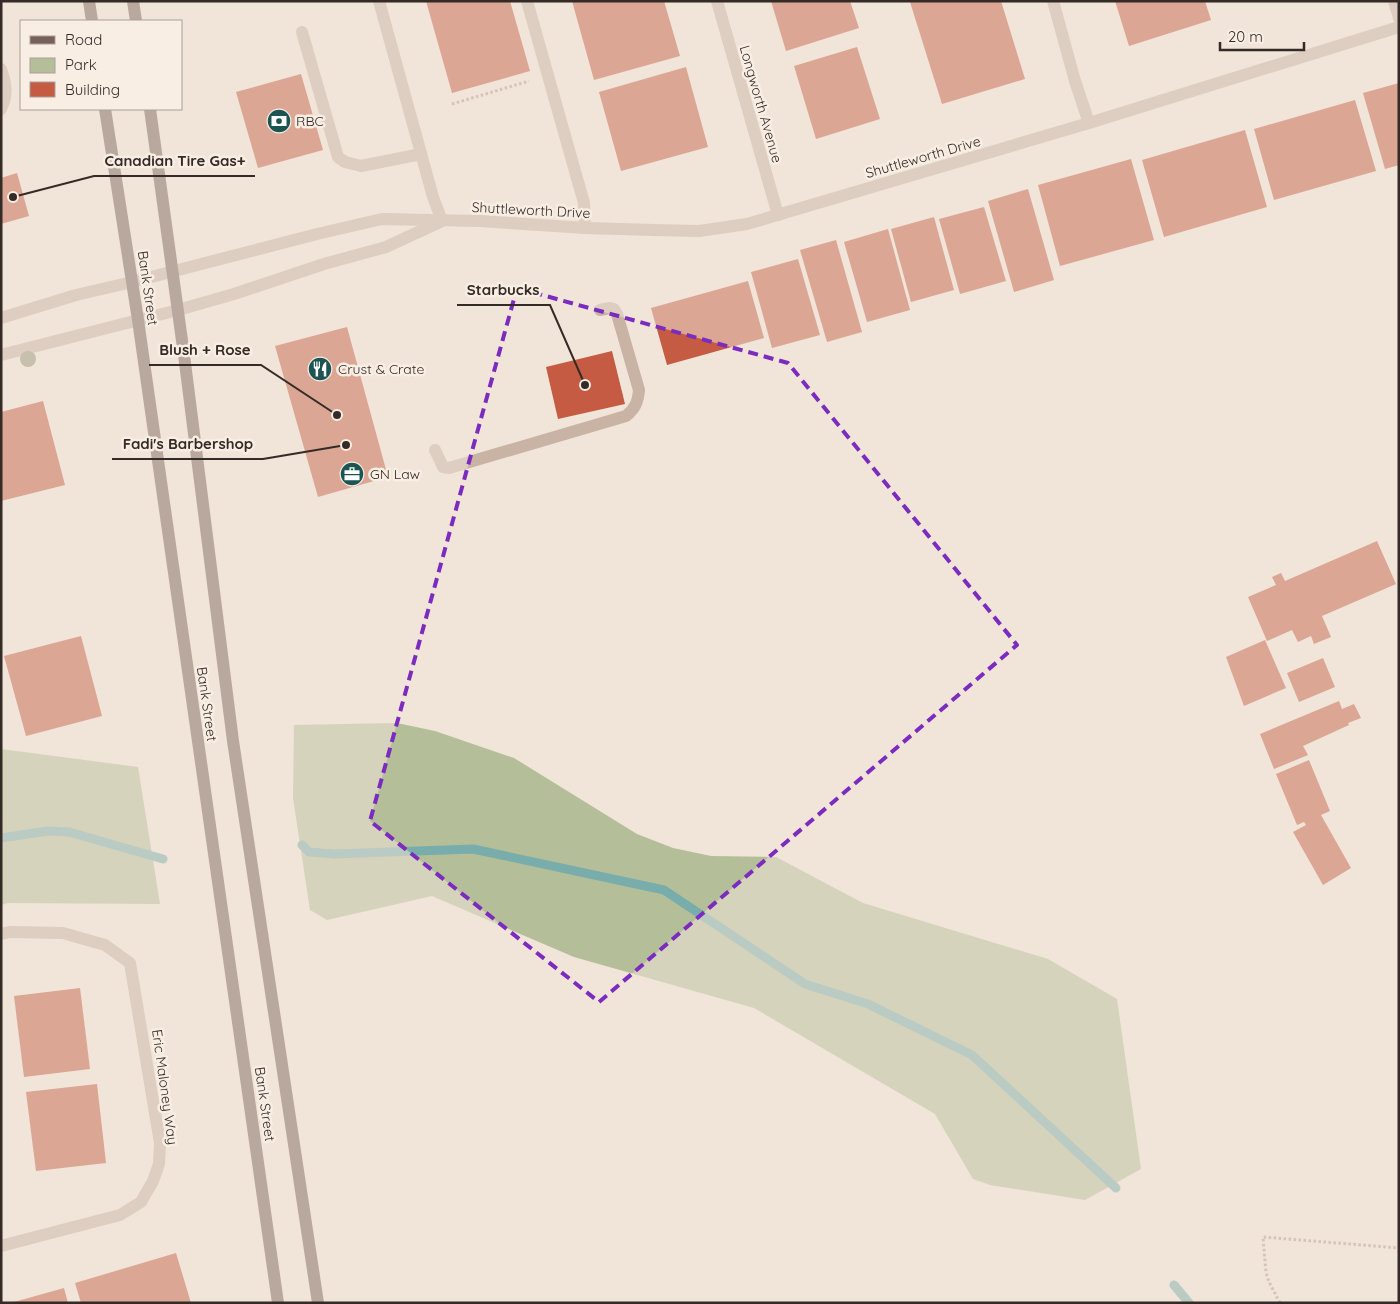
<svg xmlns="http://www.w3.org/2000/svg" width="1400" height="1304" font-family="Quicksand,sans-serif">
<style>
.green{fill:#b4bf99}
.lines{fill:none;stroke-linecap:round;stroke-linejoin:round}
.stream{stroke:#78adac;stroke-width:9}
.building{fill:#c45b42}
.path{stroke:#b49d8f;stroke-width:3;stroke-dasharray:2.5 2.5;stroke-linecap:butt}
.minor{stroke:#c8b3a5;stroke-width:12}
.major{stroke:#766057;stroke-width:12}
.tree{fill:#929478}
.marked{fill:none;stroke:#7b2cbf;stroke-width:4;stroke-dasharray:10 6;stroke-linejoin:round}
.labels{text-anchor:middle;stroke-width:5;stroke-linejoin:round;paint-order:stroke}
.street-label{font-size:14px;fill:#342a26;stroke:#f9eee4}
.poi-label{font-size:14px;fill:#342a26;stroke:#f9eee4;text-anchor:start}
.leader{fill:none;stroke:#342a26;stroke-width:2}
.callout-dot{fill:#342a26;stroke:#f9eee4;stroke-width:2}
.callout-label{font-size:15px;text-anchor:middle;font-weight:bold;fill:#342a26;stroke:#f9eee4;stroke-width:5;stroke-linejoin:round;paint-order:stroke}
</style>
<rect width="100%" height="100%" fill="#f1e4d8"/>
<!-- green -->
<g class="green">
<polygon points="397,723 435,731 514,758 637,834 673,848 711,856 776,857 863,903 1048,959 1117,999 1141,1169 1085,1200 990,1185 973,1179 935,1114 754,1008 574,957 432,896 327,920 310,910 293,798 294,725"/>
<polygon points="1,749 138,767 160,904 8,903 1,905"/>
</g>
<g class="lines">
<!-- stream -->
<g class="stream">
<polyline points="1,838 48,831 69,832 163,859"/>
<polyline points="302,845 309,852 334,854 473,849 664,890 805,984 868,1004 972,1055 1116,1188"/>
<polyline points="1174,1285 1189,1303"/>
</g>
</g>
<!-- building -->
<g class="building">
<polygon points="426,1 510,1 530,71 452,93"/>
<polygon points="572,1 664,1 680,56 594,80"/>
<polygon points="771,1 850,1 859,28 786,51"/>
<polygon points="913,1 1001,1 1025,79 942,104 910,2"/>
<polygon points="1115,1 1205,1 1211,20 1129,46"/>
<polygon points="857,47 880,119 816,139 794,66"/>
<polygon points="686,67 708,147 621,171 599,92"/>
<polygon points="301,74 323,150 258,168 236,92"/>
<polygon points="1399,83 1399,165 1385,169 1363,93"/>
<polygon points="1355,100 1376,171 1274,200 1254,129"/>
<polygon points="1245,130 1267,207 1164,237 1142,160"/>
<polygon points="1131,159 1154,240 1060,266 1038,185"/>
<polygon points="17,173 29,216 1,224 1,178"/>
<polygon points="1028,189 1054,280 1014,292 988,201"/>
<polygon points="984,207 1006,281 960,294 939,219"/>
<polygon points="934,217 954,290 911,302 891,229"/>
<polygon points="888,229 910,310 867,322 844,242"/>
<polygon points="836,240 862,332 827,342 800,250"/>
<polygon points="798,259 820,335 772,348 751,272"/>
<polygon points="748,281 764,338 667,365 651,308"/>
<polygon points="347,327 388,477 318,497 275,346"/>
<polygon points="612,351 625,404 558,419 546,367"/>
<polygon points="43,401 65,485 1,501 1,412"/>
<polygon points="1377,541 1396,584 1322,616 1331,637 1314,644 1311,636 1298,642 1292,630 1267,641 1248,597 1276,585 1272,577 1281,573 1285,581"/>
<polygon points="81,636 102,716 26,736 4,656"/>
<polygon points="1265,640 1286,688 1244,706 1226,657"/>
<polygon points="1323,658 1335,687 1299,702 1287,673"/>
<polygon points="1339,701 1342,709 1354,704 1361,718 1348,723 1349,725 1303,746 1308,755 1274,769 1260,734"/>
<polygon points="1309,760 1330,811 1321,815 1351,868 1323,885 1293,832 1306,825 1304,822 1297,825 1276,774"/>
<polygon points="80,988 90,1069 24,1077 14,996"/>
<polygon points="97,1084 106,1163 36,1171 26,1092"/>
<polygon points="176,1253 191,1303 81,1303 75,1283"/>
<polygon points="64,1288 68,1303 14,1303 14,1302"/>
</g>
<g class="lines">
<!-- path -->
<g class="path">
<polyline points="452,104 529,81"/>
<polyline points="1280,1303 1269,1282 1266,1273 1263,1237 1399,1248"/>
</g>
<!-- minor -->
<g class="minor">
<polyline points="379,1 433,197 442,221"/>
<polyline points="527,1 584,203 585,228"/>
<polyline points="717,1 778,215"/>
<polyline points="1053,1 1075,81 1089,123"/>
<polyline points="1394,1 1399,18"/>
<polyline points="302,32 338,157 345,162 361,166 421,154"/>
<path d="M1,69C6,84 8,94 1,109"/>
<polyline points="1,318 76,295 132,282 317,234 382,219 480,221 585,228 654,230 699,231 747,224 1089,123 1399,27"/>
<polyline points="1,355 178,310 234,294 324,264 386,247 440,222"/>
<path d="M435,450L443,467L449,468L626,416C635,409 638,402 639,390L617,314L614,309L610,308L600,310"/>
<polyline points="1,934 10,932 63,933 105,945 130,963 160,1143 159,1164 153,1181 141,1202 120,1215 1,1246"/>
</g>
<!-- major -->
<g class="major">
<polyline points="89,1 92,21"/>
<polyline points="133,1 136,21"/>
<polyline points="105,109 138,320 278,1303"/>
<polyline points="150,109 184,355 233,741 318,1303"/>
</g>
</g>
<!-- trees -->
<circle class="tree" cx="28" cy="359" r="8"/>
<!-- marked area -->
<path d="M0 0H1400V1304H0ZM517,288L788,363L1017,645L599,1002L370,821Z" fill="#f1e4d8" fill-opacity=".55" fill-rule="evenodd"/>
<path class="marked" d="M517,288L788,363L1017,645L599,1002L370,821Z"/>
<!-- icons -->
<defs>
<g id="bank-disc" transform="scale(1.25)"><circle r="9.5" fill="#1c5454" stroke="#f9eee4"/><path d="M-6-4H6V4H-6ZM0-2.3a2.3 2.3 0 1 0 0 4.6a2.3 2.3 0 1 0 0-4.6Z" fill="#fff"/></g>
<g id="restaurant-disc" transform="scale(1.25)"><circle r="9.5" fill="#1c5454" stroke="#f9eee4"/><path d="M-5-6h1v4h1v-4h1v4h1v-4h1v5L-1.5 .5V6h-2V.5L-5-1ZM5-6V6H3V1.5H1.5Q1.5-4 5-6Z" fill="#fff"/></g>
<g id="office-disc" transform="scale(1.25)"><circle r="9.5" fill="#1c5454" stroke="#f9eee4"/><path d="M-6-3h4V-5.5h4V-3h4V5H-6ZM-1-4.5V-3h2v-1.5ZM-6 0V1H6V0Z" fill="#fff"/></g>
</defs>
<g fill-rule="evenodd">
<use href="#bank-disc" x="279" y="121"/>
<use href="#restaurant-disc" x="320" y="369"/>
<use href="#office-disc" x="352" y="474"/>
</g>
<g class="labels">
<!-- street labels -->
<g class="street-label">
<text transform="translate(761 104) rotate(74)" y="5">Longworth Avenue</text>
<text transform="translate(923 157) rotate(-16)" y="5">Shuttleworth Drive</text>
<text transform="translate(531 210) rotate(3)" y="5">Shuttleworth Drive</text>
<text transform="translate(148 288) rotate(82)" y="5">Bank Street</text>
<text transform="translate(207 704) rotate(82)" y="5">Bank Street</text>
<text transform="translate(165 1087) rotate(82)" y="5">Eric Maloney Way</text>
<text transform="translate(265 1104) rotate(82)" y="5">Bank Street</text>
</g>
<!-- poi labels -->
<g class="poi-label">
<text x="296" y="126">RBC</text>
<text x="338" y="374">Crust &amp; Crate</text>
<text x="370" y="479">GN Law</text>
</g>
</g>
<!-- callouts -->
<path class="leader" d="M13 197L94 176H255M585 385L550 305H457M337 415L261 365H149M346 445L263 459H112"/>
<g class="callout-dot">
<circle cx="13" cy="197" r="5"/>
<circle cx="585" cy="385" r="5"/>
<circle cx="337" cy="415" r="5"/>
<circle cx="346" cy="445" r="5"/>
</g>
<g class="callout-label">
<text x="175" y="166">Canadian Tire Gas+</text>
<text x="503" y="295">Starbucks</text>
<text x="205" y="355">Blush + Rose</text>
<text x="188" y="449">Fadi's Barbershop</text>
</g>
<!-- border -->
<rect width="1400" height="1304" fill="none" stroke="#342a26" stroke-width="5"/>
<!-- legend -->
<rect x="20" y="20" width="162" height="90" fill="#f9eee4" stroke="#aaa098"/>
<rect x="30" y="36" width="25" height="8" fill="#766057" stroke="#aaa098"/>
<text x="65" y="45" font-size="15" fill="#342a26">Road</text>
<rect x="30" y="58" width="25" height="15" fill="#b4bf99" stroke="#aaa098"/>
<text x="65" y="70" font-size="15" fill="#342a26">Park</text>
<rect x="30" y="82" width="25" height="15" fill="#c45b42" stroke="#aaa098"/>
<text x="65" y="95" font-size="15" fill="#342a26">Building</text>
<!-- scale -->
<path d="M1220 42v8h84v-8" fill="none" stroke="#342a26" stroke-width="2.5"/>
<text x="1228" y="42" font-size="15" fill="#342a26" stroke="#f9eee4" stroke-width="4" paint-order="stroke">20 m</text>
</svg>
